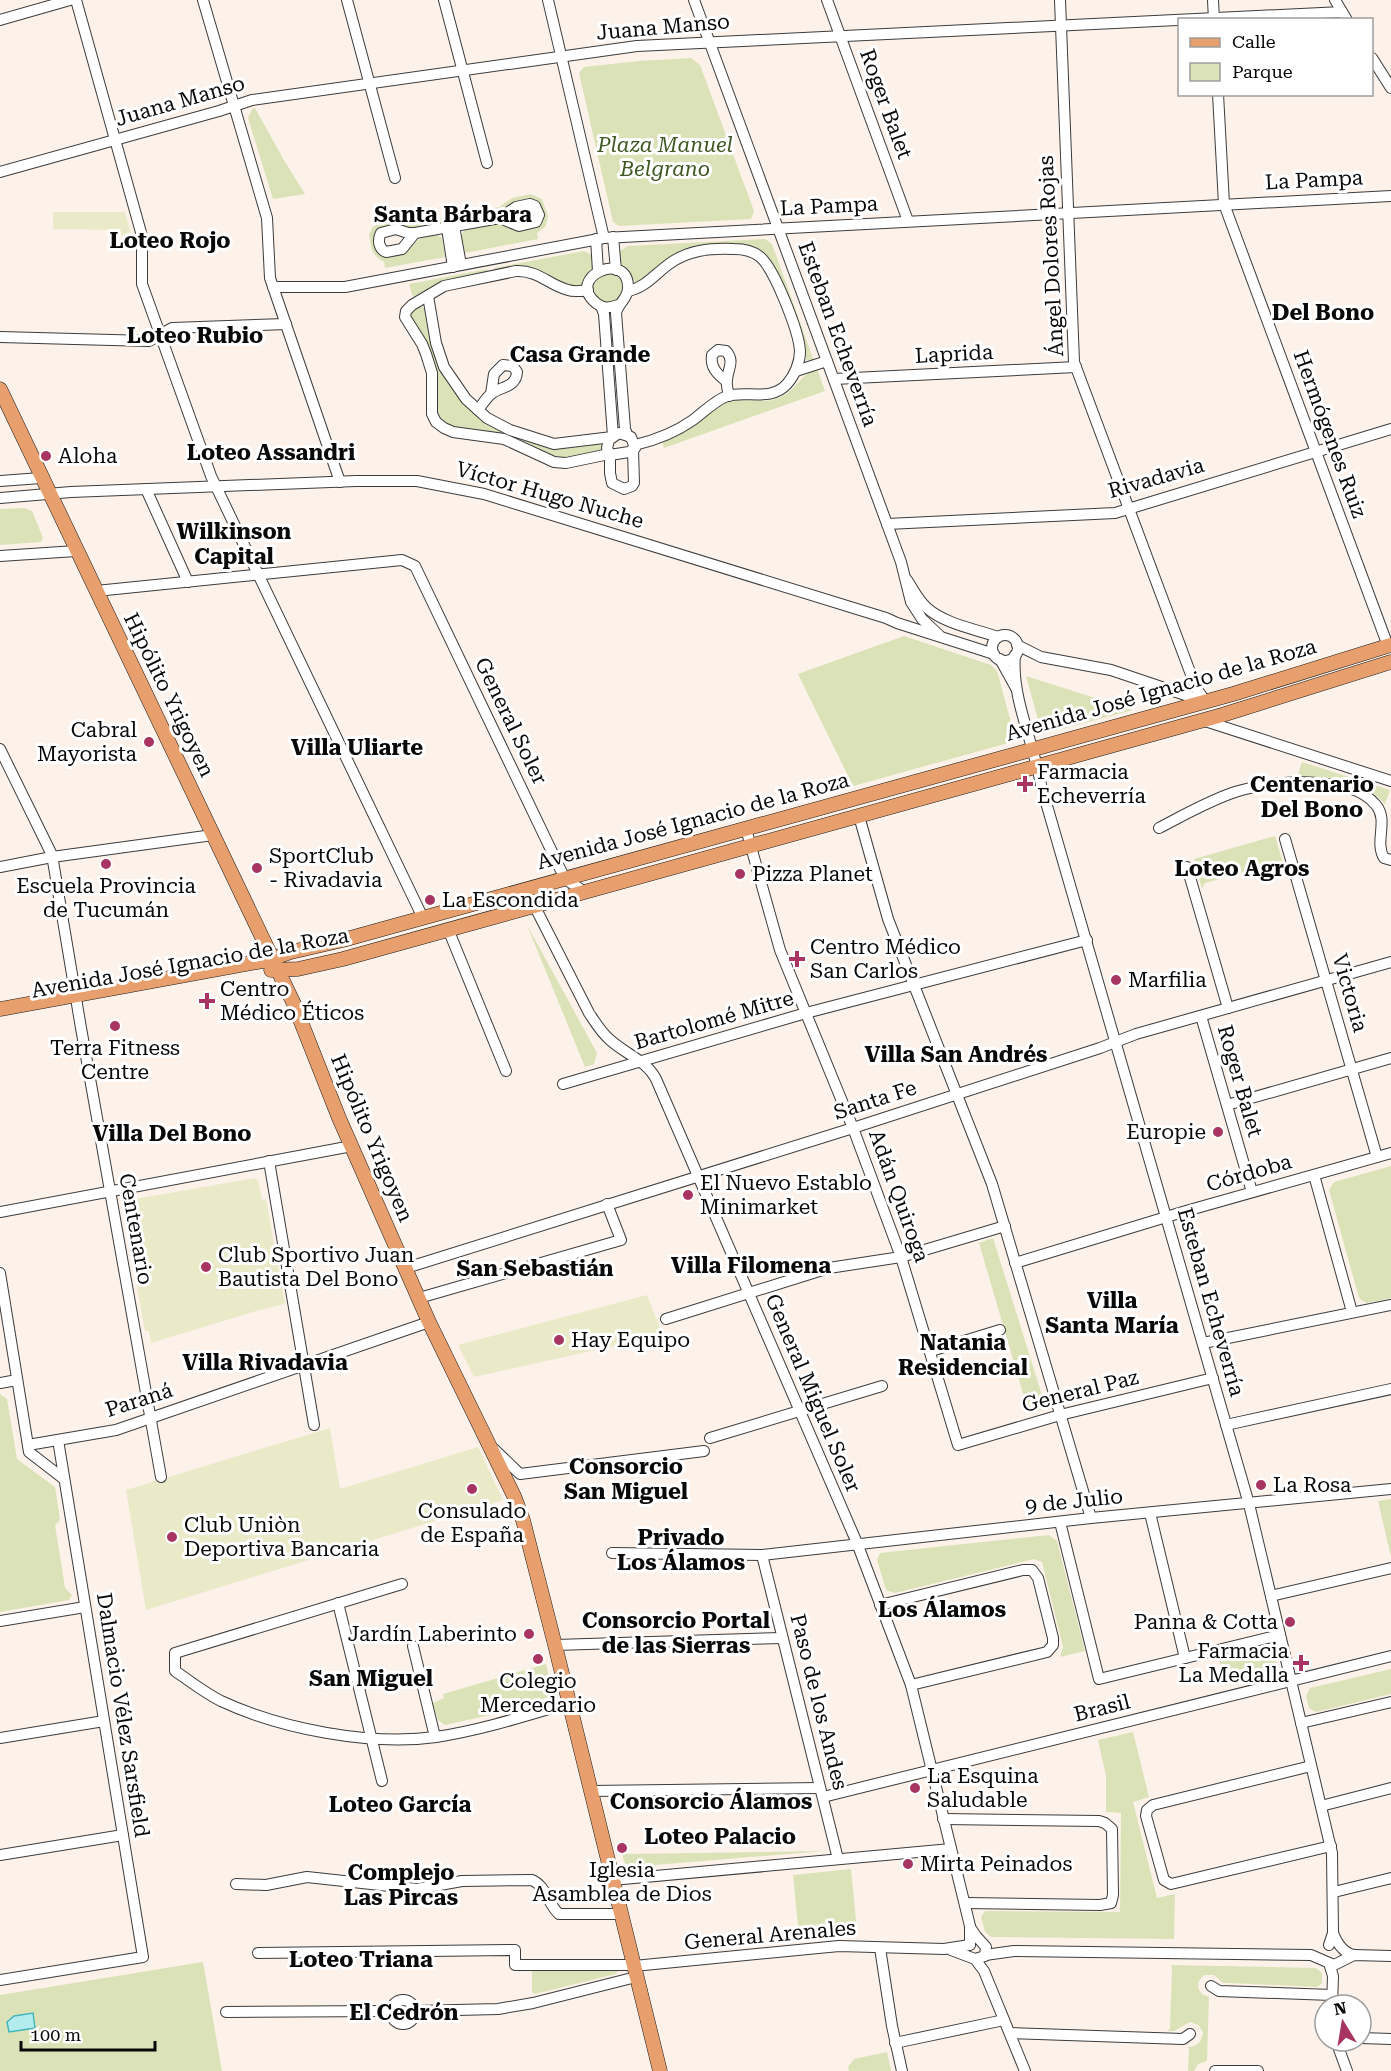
<svg xmlns="http://www.w3.org/2000/svg" width="1391" height="2071" font-family="'Roboto Serif',serif">
<style>
.green{fill:#dce2b7}
.pitch{fill:#eaeac8}
.water{fill:#b3eced;stroke:#44b5bb;stroke-width:1.5}
.lines{fill:none;stroke-linecap:round;stroke-linejoin:round}
.minor-casing{stroke:#3c3c3c;stroke-width:12}
.major-casing{stroke:#1a1a1a;stroke-width:15}
.minor{stroke:#fff;stroke-width:10}
.major{stroke:#e79f6d;stroke-width:14}
.poi-dot{fill:#a73461;stroke:#fff;stroke-width:2}
.labels{text-anchor:middle;stroke-width:6;stroke-linejoin:round;paint-order:stroke}
.street-label{font-size:21px;fill:#090909;stroke:#fff}
.park-label{font-size:21px;font-style:italic;fill:#405823;stroke:#fff}
.poi-label{font-size:21px;fill:#090909;stroke:#fff;text-anchor:start}
.neighbourhood-label{font-size:22px;font-weight:bold;fill:#090909;stroke:#fff}
</style>
<rect width="100%" height="100%" fill="#fcf2e9"/>
<!-- green -->
<g class="green">
<polygon points="691,58 700,65 754,211 751,219 619,226 613,222 579,73 584,67 639,61"/>
<polygon points="255,108 285,162 305,194 273,199 248,118 252,109"/>
<path d="M531,194L542,199L548,216L546,226L537,233L538,239L465,253L461,236L465,229L498,223L517,231H522L537,228L542,224L543,217L540,204L532,199L514,202L500,212L414,228L378,229L374,234L377,251L382,256L407,251L419,239L435,234L442,238L445,257L385,268L384,262C371,256 371,247 369,234L373,227L380,223L397,220L410,224L423,222L499,207L512,198Z"/>
<path d="M765,239L772,244L814,361L806,360C805,337 782,274 767,257L696,247C686,249 677,251 669,257C661,263 645,285 634,281C631,280 630,276 628,273C623,266 620,262 618,252L628,246Z"/>
<polygon points="584,251 592,255 594,269 584,285 581,286 562,283 546,273 535,268 526,267 495,272 494,270 494,268"/>
<polygon points="487,269 488,273 441,282 413,297 409,284"/>
<circle cx="608" cy="288" r="15"/>
<polygon points="421,306 425,309 462,399 547,446 601,442 602,452 561,459 459,430 444,424 436,412 435,378 410,320 410,312"/>
<path d="M817,368L825,391L664,448L662,441C675,436 688,430 699,422C708,416 715,407 726,403C744,396 763,406 781,397C797,389 799,376 817,368Z"/>
<polygon points="24,508 32,511 43,538 41,542 0,545 0,509"/>
<polygon points="904,636 991,665 997,671 1015,737 1012,742 853,786 798,674"/>
<polygon points="1026,676 1133,710 1048,733 1040,727"/>
<path d="M1302,762L1390,790L1385,804C1365,780 1327,777 1297,777Z"/>
<polygon points="1275,836 1284,866 1278,863 1205,883 1202,889 1194,859"/>
<polygon points="527,925 597,1053 594,1064 585,1067"/>
<polygon points="1391,1166 1391,1298 1366,1303 1359,1298 1329,1190 1334,1182"/>
<polygon points="993,1238 1046,1408 1029,1414 979,1243"/>
<polygon points="0,1394 7,1399 17,1459 55,1487 60,1520 55,1525 65,1588 72,1595 69,1600 0,1612"/>
<polygon points="1391,1499 1391,1557 1378,1501"/>
<polygon points="1049,1535 1057,1541 1085,1651 1060,1657 1063,1647 1042,1562 1034,1559 895,1593 886,1590 877,1560 880,1553"/>
<polygon points="1266,1647 1272,1650 1277,1666 1272,1674 1225,1686 1219,1658"/>
<polygon points="546,1664 552,1688 548,1697 504,1712 445,1725 438,1720 433,1703 444,1698 443,1694"/>
<polygon points="1391,1669 1391,1694 1316,1712 1309,1708 1306,1696 1310,1688"/>
<polygon points="1133,1732 1149,1797 1133,1802 1157,1898 1175,1894 1174,1939 991,1937 985,1932 981,1917 985,1911 1120,1912 1121,1813 1106,1812 1106,1776 1098,1740"/>
<polygon points="825,1851 630,1867 624,1862 622,1854"/>
<polygon points="851,1869 857,1932 799,1936 793,1875"/>
<polygon points="203,1962 222,2071 0,2071 0,1995"/>
<path d="M1170,1965L1316,1968L1322,1973V1983L1317,1987L1229,1983H1223L1214,1975H1205C1197,1980 1196,1987 1202,1994L1209,1997L1207,2061L1198,2064L1194,2071H1188L1189,2049L1187,2047C1197,2047 1202,2042 1203,2032L1198,2025L1190,2022L1174,2031H1167L1170,2029L1172,1967Z"/>
<polygon points="620,1967 616,1974 535,1994 532,1992 532,1968"/>
<polygon points="887,2052 891,2071 849,2071 848,2067 854,2059"/>
</g>
<!-- pitch -->
<g class="pitch">
<polygon points="53,212 125,212 132,237 120,235 119,230 53,229"/>
<polygon points="255,1178 258,1180 262,1200 266,1199 285,1304 256,1311 151,1343 149,1331 145,1331 127,1230 131,1229 126,1204 129,1200"/>
<polygon points="647,1295 663,1335 474,1377 458,1345"/>
<polygon points="330,1428 340,1489 478,1447 503,1500 146,1610 126,1490"/>
</g>
<!-- water -->
<polygon class="water" points="33,2013 35,2028 9,2032 7,2022 14,2016"/>
<g class="lines">
<!-- minor casing -->
<g class="minor-casing">
<g id="minor">
<polyline points="76,0 142,236 142,284 211,476 423,918"/>
<polyline points="203,0 267,218 270,278 340,482"/>
<polyline points="347,0 395,178"/>
<polyline points="444,0 487,163"/>
<polyline points="548,0 604,238"/>
<polyline points="694,0 901,562 911,602 922,619 939,635"/>
<polyline points="827,0 908,221"/>
<polyline points="1060,0 1074,362 1196,688 1206,702"/>
<polyline points="1213,0 1214,20"/>
<polyline points="1335,0 1347,20"/>
<polyline points="0,20 70,0"/>
<polyline points="1372,58 1391,88"/>
<polyline points="1218,94 1224,204 1388,646"/>
<polyline points="0,172 219,111 252,100 637,46 1342,12"/>
<polyline points="454,226 461,265"/>
<polyline points="447,228 453,267"/>
<path d="M415,233L402,249L386,252C379,249 377,240 381,233L396,229L408,233H415L500,218L516,207L530,204L535,206L539,215L536,222L519,226L500,218"/>
<polyline points="613,237 616,270"/>
<polyline points="596,239 598,271"/>
<polyline points="273,287 345,287 604,238 1391,196"/>
<path d="M588,290C582,291 574,292 568,290C549,285 538,270 516,271L444,286L412,305L406,311L405,317L422,344L426,354L432,373V414L436,422L444,428L453,432L504,439L554,462L566,463L609,454"/>
<path d="M628,291C646,287 654,275 669,264C688,250 710,248 734,249C743,249 751,250 759,256C774,267 799,332 800,351C800,362 795,375 787,384C771,402 746,390 727,396C714,401 704,412 693,420C676,432 656,440 635,445"/>
<polyline points="428,296 436,343 444,367 466,399 487,418 510,430 554,444 612,437"/>
<path d="M618,305C610,308 603,309 596,303C564,277 629,249 628,288C628,299 618,303 616,313L625,429L627,434"/>
<polyline points="601,306 604,314 613,436"/>
<polyline points="0,337 149,341 172,328 286,324"/>
<polyline points="796,371 827,361"/>
<polyline points="834,379 1076,367"/>
<path d="M726,381C717,374 710,367 712,355L718,350L726,351C735,361 728,368 727,380C726,385 728,391 729,396"/>
<path d="M478,410C482,405 486,398 491,394C501,386 516,388 517,372L513,366L503,365L494,374L491,394"/>
<polygon points="619,433 631,437 635,448 629,452 610,455 607,448 609,440"/>
<polyline points="610,455 610,473 612,483 624,489 632,486 634,483 633,450"/>
<polyline points="0,481 41,478"/>
<polyline points="146,489 188,582"/>
<polyline points="0,498 71,492 356,481 417,481 484,494 886,618 897,623 994,654"/>
<polyline points="887,524 1115,513 1391,429"/>
<polyline points="0,556 76,551"/>
<path d="M907,580C913,589 918,600 927,608C945,624 975,629 998,637"/>
<polyline points="96,591 402,560 415,566 565,879 585,892"/>
<circle cx="1005" cy="648" r="13"/>
<polyline points="1017,645 1041,657 1111,670 1206,702"/>
<path d="M1015,655C1011,697 1034,743 1041,785L1249,1504L1332,1853L1333,1933L1329,1945"/>
<polyline points="1000,659 1016,688"/>
<polyline points="1202,720 1391,781"/>
<polyline points="0,749 52,855 81,1028 161,1477"/>
<polyline points="859,816 888,919 992,1184 1091,1518"/>
<path d="M1159,828C1184,815 1208,801 1235,792C1270,781 1350,773 1376,805C1389,821 1374,841 1384,858L1391,860"/>
<polyline points="746,829 780,950 853,1128 901,1257 958,1445 1060,1415 1213,1378"/>
<polyline points="1285,839 1377,1157"/>
<polyline points="0,867 52,857 213,835"/>
<polyline points="1187,867 1228,1008"/>
<path d="M513,893L526,898L534,905L589,1013C595,1022 601,1032 609,1039C625,1054 646,1060 656,1079L857,1543L911,1685L970,1926V1944"/>
<polyline points="448,929 506,1071"/>
<polyline points="1201,1016 1252,1192"/>
<polyline points="563,1084 806,1013 1087,940"/>
<polyline points="1227,1105 1391,1058"/>
<polyline points="269,1161 314,1425"/>
<polyline points="1314,1175 1352,1312"/>
<polyline points="0,1212 352,1146"/>
<polyline points="1015,1263 1186,1211 1391,1153"/>
<polyline points="406,1268 853,1128 1100,1048 1136,1034 1391,962"/>
<polyline points="0,1273 29,1452 64,1479"/>
<polyline points="419,1298 621,1240 607,1204"/>
<polyline points="666,1319 829,1268 901,1257 1005,1226"/>
<polyline points="1203,1343 1391,1305"/>
<polyline points="931,1351 1000,1330"/>
<polyline points="0,1383 17,1380"/>
<polyline points="1226,1425 1391,1389"/>
<polyline points="710,1438 882,1386"/>
<polyline points="28,1445 116,1430 429,1322"/>
<polyline points="494,1449 520,1474 704,1451"/>
<polyline points="1150,1513 1185,1658"/>
<polyline points="1060,1522 1099,1679 1280,1635"/>
<polyline points="612,1553 762,1555 1091,1518 1391,1489"/>
<polyline points="762,1555 838,1859"/>
<path d="M402,1584L175,1653V1671C190,1681 205,1693 221,1701C281,1729 370,1746 436,1737C482,1730 525,1716 569,1703"/>
<polyline points="1271,1596 1391,1568"/>
<polyline points="338,1603 382,1781"/>
<polyline points="880,1605 1023,1570 1032,1570 1038,1578 1053,1638 1053,1645 1047,1652 911,1685"/>
<polyline points="0,1621 85,1607"/>
<polyline points="555,1645 782,1638"/>
<polyline points="413,1646 435,1737"/>
<polyline points="1301,1723 1391,1702"/>
<polyline points="0,1738 104,1721"/>
<polyline points="1311,1766 1153,1805 1147,1810 1146,1816 1164,1880 1171,1884 1331,1846"/>
<polyline points="591,1791 820,1788"/>
<polyline points="823,1797 1391,1656"/>
<polyline points="1321,1806 1391,1788"/>
<polyline points="943,1819 1099,1821 1105,1823 1112,1829 1113,1895 1111,1903 1100,1905 965,1903"/>
<polyline points="0,1855 123,1835"/>
<polyline points="612,1880 951,1849"/>
<path d="M236,1884L266,1885L307,1877L417,1889L462,1881L532,1880C547,1887 547,1903 559,1914H621"/>
<polyline points="1334,1892 1391,1878"/>
<path d="M1333,1933C1337,1943 1343,1953 1354,1955"/>
<polyline points="880,1948 892,2026 902,2071"/>
<polyline points="951,1950 975,1959 985,1956 986,1947 976,1936 970,1927"/>
<polyline points="258,1953 515,1950 515,1965 633,1965"/>
<polyline points="985,1955 1014,1951 1311,1955 1334,1965 1354,1955 1391,1956"/>
<polyline points="975,1959 984,1971 1025,2071"/>
<polyline points="1329,1963 1333,1976 1332,2005"/>
<polyline points="634,1966 839,1946 944,1949 970,1945"/>
<polyline points="0,1980 143,1957 58,1440"/>
<polyline points="1211,1986 1219,1991 1332,1995"/>
<circle cx="403" cy="2012" r="12"/>
<polyline points="415,2011 498,2009 533,2003 636,1977"/>
<polyline points="226,2012 390,2011"/>
<polyline points="1010,2033 1183,2039 1190,2034"/>
<polyline points="1361,2038 1391,2039"/>
<polyline points="1336,2041 1347,2071"/>
<polyline points="895,2043 1004,2020"/>
<polyline points="1215,2071 1258,2071"/>
</g>
</g>
<!-- major casing -->
<g class="major-casing">
<g id="major">
<polyline points="0,389 294,1004 339,1118 429,1322 514,1496 523,1520 555,1645 660,2071"/>
<polyline points="271,970 298,969 343,959 1222,715 1391,662"/>
<polyline points="0,1009 268,960 291,952 343,940 1233,694 1391,645"/>
</g>
</g>
<!-- minor -->
<use href="#minor" class="minor"/>
<!-- major -->
<use href="#major" class="major"/>
</g>
<!-- markers -->
<g class="poi-dot">
<circle cx="46" cy="456" r="6"/>
<circle cx="149" cy="742" r="6"/>
<path d="M1022 775h6v6h6v6h-6v6h-6v-6h-6v-6h6z"/>
<circle cx="106" cy="864" r="6"/>
<circle cx="257" cy="868" r="6"/>
<circle cx="740" cy="874" r="6"/>
<circle cx="430" cy="900" r="6"/>
<path d="M794 950h6v6h6v6h-6v6h-6v-6h-6v-6h6z"/>
<circle cx="1116" cy="980" r="6"/>
<path d="M204 992h6v6h6v6h-6v6h-6v-6h-6v-6h6z"/>
<circle cx="115" cy="1026" r="6"/>
<circle cx="1218" cy="1132" r="6"/>
<circle cx="688" cy="1195" r="6"/>
<circle cx="206" cy="1267" r="6"/>
<circle cx="559" cy="1340" r="6"/>
<circle cx="1261" cy="1485" r="6"/>
<circle cx="472" cy="1489" r="6"/>
<circle cx="172" cy="1537" r="6"/>
<circle cx="1290" cy="1622" r="6"/>
<circle cx="529" cy="1634" r="6"/>
<circle cx="538" cy="1659" r="6"/>
<path d="M1298 1654h6v6h6v6h-6v6h-6v-6h-6v-6h6z"/>
<circle cx="915" cy="1788" r="6"/>
<circle cx="622" cy="1848" r="6"/>
<circle cx="908" cy="1864" r="6"/>
</g>
<g class="labels">
<!-- street labels -->
<g class="street-label">
<text transform="translate(663 27) rotate(-5)" y="7">Juana Manso</text>
<text transform="translate(180 101) rotate(-16)" y="7">Juana Manso</text>
<text transform="translate(886 104) rotate(70)" y="7">Roger Balet</text>
<text transform="translate(1314 180) rotate(-3)" y="7">La Pampa</text>
<text transform="translate(829 206) rotate(-3)" y="7">La Pampa</text>
<text transform="translate(1051 256) rotate(-93)" y="7">Ángel Dolores Rojas</text>
<text transform="translate(838 334) rotate(70)" y="7">Esteban Echeverría</text>
<text transform="translate(954 354) rotate(-3)" y="7">Laprida</text>
<text transform="translate(1330 434) rotate(70)" y="7">Hermógenes Ruiz</text>
<text transform="translate(1156 478) rotate(-16)" y="7">Rivadavia</text>
<text transform="translate(550 495) rotate(16)" y="7">Víctor Hugo Nuche</text>
<text transform="translate(1161 690) rotate(-16)" y="7">Avenida José Ignacio de la Roza</text>
<text transform="translate(169 695) rotate(64)" y="7">Hipólito Yrigoyen</text>
<text transform="translate(511 721) rotate(64)" y="7">General Soler</text>
<text transform="translate(693 821) rotate(-15)" y="7">Avenida José Ignacio de la Roza</text>
<text transform="translate(190 963) rotate(-10)" y="7">Avenida José Ignacio de la Roza</text>
<text transform="translate(1350 993) rotate(74)" y="7">Victoria</text>
<text transform="translate(714 1020) rotate(-16)" y="7">Bartolomé Mitre</text>
<text transform="translate(1240 1081) rotate(74)" y="7">Roger Balet</text>
<text transform="translate(875 1100) rotate(-18)" y="7">Santa Fe</text>
<text transform="translate(372 1138) rotate(67)" y="7">Hipólito Yrigoyen</text>
<text transform="translate(1249 1173) rotate(-16)" y="7">Córdoba</text>
<text transform="translate(899 1196) rotate(70)" y="7">Adán Quiroga</text>
<text transform="translate(136 1229) rotate(80)" y="7">Centenario</text>
<text transform="translate(1211 1302) rotate(74)" y="7">Esteban Echeverría</text>
<text transform="translate(1080 1391) rotate(-14)" y="7">General Paz</text>
<text transform="translate(813 1393) rotate(67)" y="7">General Miguel Soler</text>
<text transform="translate(139 1400) rotate(-18)" y="7">Paraná</text>
<text transform="translate(1074 1501) rotate(-6)" y="7">9 de Julio</text>
<text transform="translate(819 1702) rotate(76)" y="7">Paso de los Andes</text>
<text transform="translate(1102 1708) rotate(-14)" y="7">Brasil</text>
<text transform="translate(123 1715) rotate(81)" y="7">Dalmacio Vélez Sarsfield</text>
<text transform="translate(770 1935) rotate(-5)" y="7">General Arenales</text>
</g>
<!-- park labels -->
<g class="park-label">
<text x="665" y="152">Plaza Manuel<tspan x="665" dy="24">Belgrano</tspan></text>
</g>
<!-- poi labels -->
<g class="poi-label">
<text x="58" y="463">Aloha</text>
<text x="137" y="737" text-anchor="end">Cabral<tspan x="137" dy="24">Mayorista</tspan></text>
<text x="1037" y="779">Farmacia<tspan x="1037" dy="24">Echeverría</tspan></text>
<text x="269" y="863">SportClub<tspan x="269" dy="24">- Rivadavia</tspan></text>
<text x="752" y="881">Pizza Planet</text>
<text x="106" y="893" text-anchor="middle">Escuela Provincia<tspan x="106" dy="24">de Tucumán</tspan></text>
<text x="442" y="907">La Escondida</text>
<text x="810" y="954">Centro Médico<tspan x="810" dy="24">San Carlos</tspan></text>
<text x="1128" y="987">Marfilia</text>
<text x="220" y="996">Centro<tspan x="220" dy="24">Médico Éticos</tspan></text>
<text x="115" y="1055" text-anchor="middle">Terra Fitness<tspan x="115" dy="24">Centre</tspan></text>
<text x="1206" y="1139" text-anchor="end">Europie</text>
<text x="700" y="1190">El Nuevo Establo<tspan x="700" dy="24">Minimarket</tspan></text>
<text x="218" y="1262">Club Sportivo Juan<tspan x="218" dy="24">Bautista Del Bono</tspan></text>
<text x="571" y="1347">Hay Equipo</text>
<text x="1273" y="1492">La Rosa</text>
<text x="472" y="1518" text-anchor="middle">Consulado<tspan x="472" dy="24">de España</tspan></text>
<text x="184" y="1532">Club Uniòn<tspan x="184" dy="24">Deportiva Bancaria</tspan></text>
<text x="1278" y="1629" text-anchor="end">Panna &amp; Cotta</text>
<text x="517" y="1641" text-anchor="end">Jardín Laberinto</text>
<text x="1289" y="1658" text-anchor="end">Farmacia<tspan x="1289" dy="24">La Medalla</tspan></text>
<text x="538" y="1688" text-anchor="middle">Colegio<tspan x="538" dy="24">Mercedario</tspan></text>
<text x="927" y="1783">La Esquina<tspan x="927" dy="24">Saludable</tspan></text>
<text x="920" y="1871">Mirta Peinados</text>
<text x="622" y="1877" text-anchor="middle">Iglesia<tspan x="622" dy="24">Asamblea de Dios</tspan></text>
</g>
<!-- neighbourhood labels -->
<g class="neighbourhood-label">
<text x="453" y="222">Santa Bárbara</text>
<text x="170" y="248">Loteo Rojo</text>
<text x="1323" y="320">Del Bono</text>
<text x="195" y="343">Loteo Rubio</text>
<text x="580" y="362">Casa Grande</text>
<text x="271" y="460">Loteo Assandri</text>
<text x="234" y="539">Wilkinson<tspan x="234" dy="25">Capital</tspan></text>
<text x="357" y="755">Villa Uliarte</text>
<text x="1312" y="792">Centenario<tspan x="1312" dy="25">Del Bono</tspan></text>
<text x="1242" y="876">Loteo Agros</text>
<text x="956" y="1062">Villa San Andrés</text>
<text x="172" y="1141">Villa Del Bono</text>
<text x="751" y="1273">Villa Filomena</text>
<text x="535" y="1276">San Sebastián</text>
<text x="1112" y="1308">Villa<tspan x="1112" dy="25">Santa María</tspan></text>
<text x="963" y="1350">Natania<tspan x="963" dy="25">Residencial</tspan></text>
<text x="265" y="1370">Villa Rivadavia</text>
<text x="626" y="1474">Consorcio<tspan x="626" dy="25">San Miguel</tspan></text>
<text x="681" y="1545">Privado<tspan x="681" dy="25">Los Álamos</tspan></text>
<text x="942" y="1617">Los Álamos</text>
<text x="676" y="1628">Consorcio Portal<tspan x="676" dy="25">de las Sierras</tspan></text>
<text x="371" y="1686">San Miguel</text>
<text x="711" y="1809">Consorcio Álamos</text>
<text x="400" y="1812">Loteo García</text>
<text x="720" y="1844">Loteo Palacio</text>
<text x="401" y="1880">Complejo<tspan x="401" dy="25">Las Pircas</tspan></text>
<text x="361" y="1967">Loteo Triana</text>
<text x="404" y="2020">El Cedrón</text>
</g>
</g>
<!-- legend -->
<rect x="1178" y="18" width="195" height="78" fill="#ffffff" stroke="#9d9d9d" stroke-width="1.5"/>
<rect x="1190" y="38" width="30" height="9" fill="#e79f6d" stroke="#9d9d9d" stroke-width="1.5"/>
<text x="1232" y="48" font-size="18" fill="#090909">Calle</text>
<rect x="1190" y="63" width="30" height="18" fill="#dce2b7" stroke="#9d9d9d" stroke-width="1.5"/>
<text x="1232" y="78" font-size="18" fill="#090909">Parque</text>
<!-- north arrow -->
<g transform="translate(1343 2023) rotate(349)"><circle r="28" fill="#ffffff" stroke="#9d9d9d" stroke-width="1.5"/>
<path d="M0-4.5L10 22L0 15L-10 22Z" fill="#a73461"/>
<text y="-9" font-size="16" font-weight="bold" text-anchor="middle" fill="#090909">N</text>
</g>
<!-- scale -->
<path d="M21 2041v9h134v-9" fill="none" stroke="#090909" stroke-width="3"/>
<text x="30" y="2041" font-size="18" fill="#090909" stroke="#ffffff" stroke-width="4.5" paint-order="stroke">100 m</text>
</svg>
